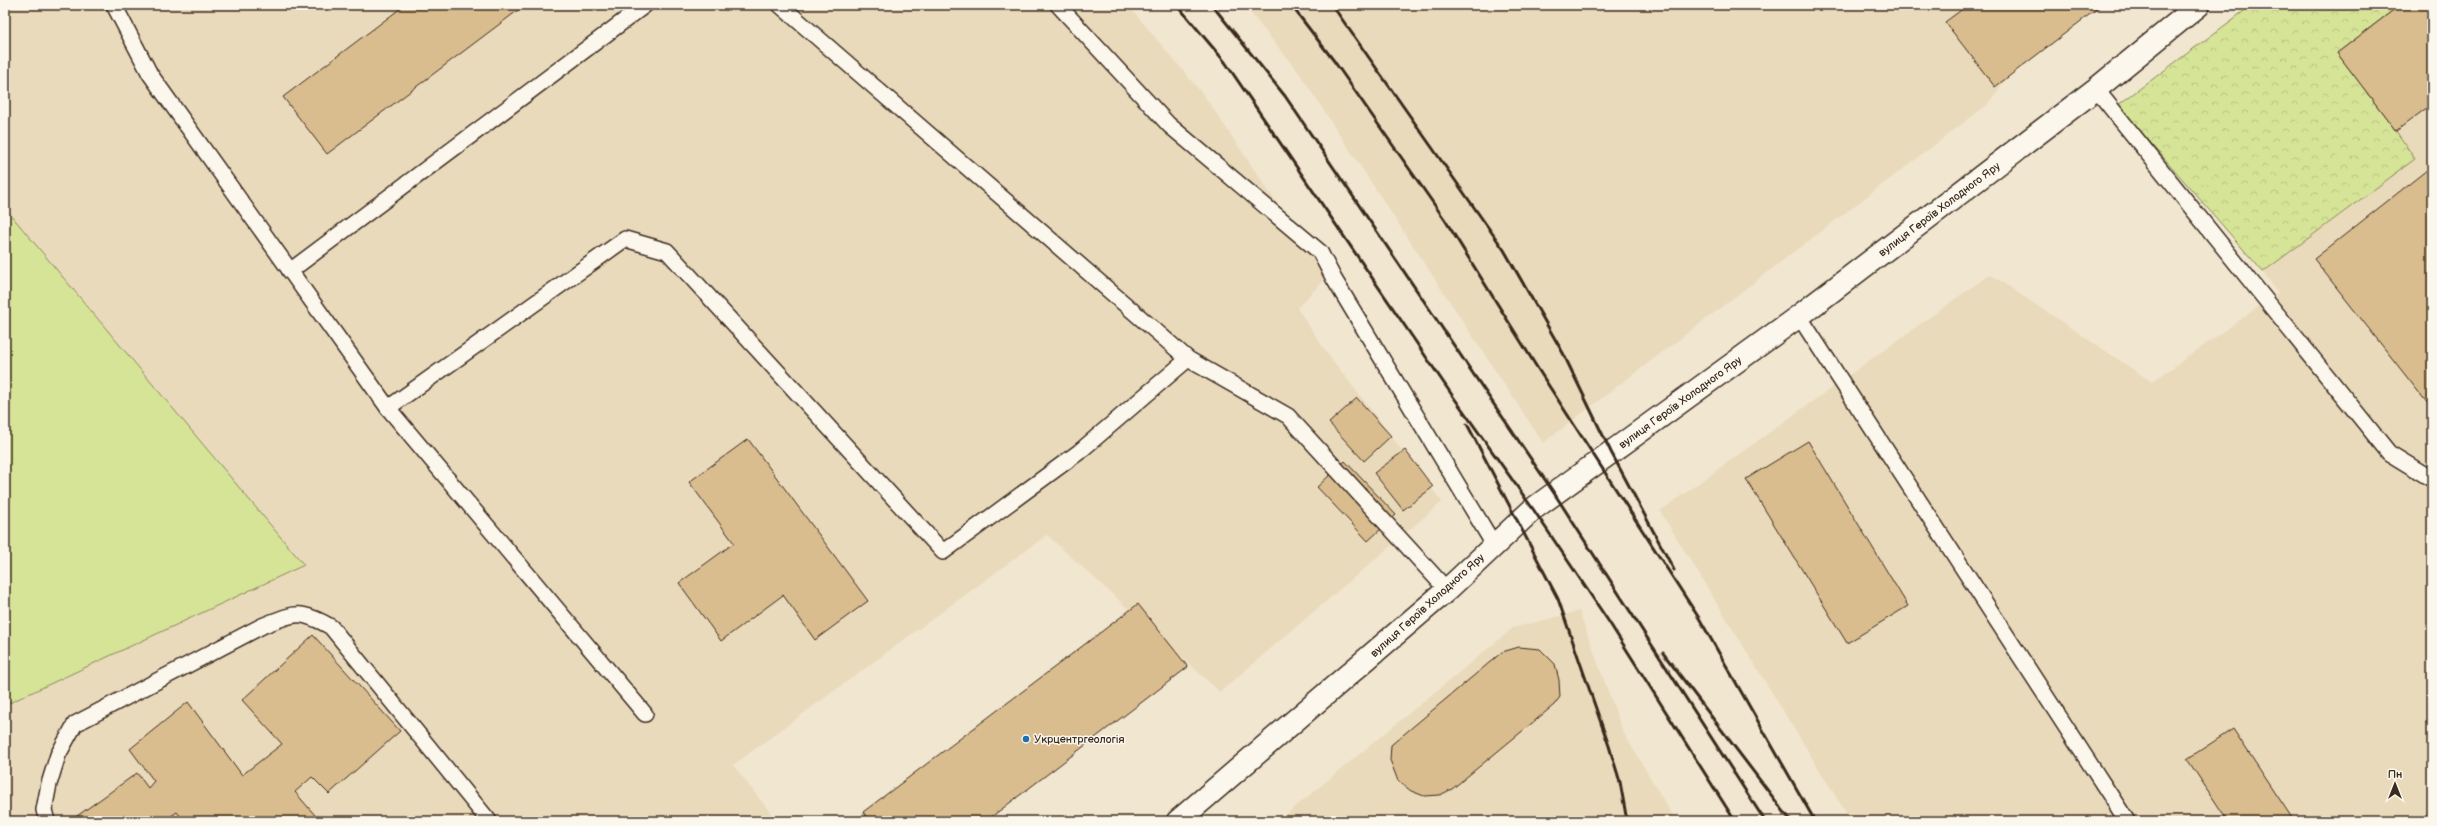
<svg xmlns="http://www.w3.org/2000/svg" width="2437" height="826" font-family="'Balsamiq Sans',sans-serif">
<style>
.built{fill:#eadabc}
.green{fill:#d6e497;stroke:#88875a}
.forest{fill:url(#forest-crowns);stroke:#88875a}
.building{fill:#d9bd8e;stroke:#3b2a1e}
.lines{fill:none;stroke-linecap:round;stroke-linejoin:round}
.lane-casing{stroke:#3b2a1e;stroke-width:18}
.street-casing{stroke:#3b2a1e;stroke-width:25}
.lane{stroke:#fbf7ec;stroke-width:15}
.street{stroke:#fbf7ec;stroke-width:22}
.rail{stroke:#3b2a1e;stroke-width:3}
.poi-dot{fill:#1f6fb2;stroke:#fbf7ec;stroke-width:1.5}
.labels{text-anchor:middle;stroke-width:3;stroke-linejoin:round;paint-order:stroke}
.street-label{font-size:11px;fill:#3b2a1e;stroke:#fbf7ec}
.poi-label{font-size:11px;fill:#3b2a1e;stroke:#fbf7ec;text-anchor:start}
</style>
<defs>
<pattern id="forest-crowns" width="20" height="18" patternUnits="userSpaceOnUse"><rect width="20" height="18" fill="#d6e497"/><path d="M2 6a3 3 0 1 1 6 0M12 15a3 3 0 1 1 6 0" fill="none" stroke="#b9c482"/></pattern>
</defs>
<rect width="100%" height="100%" fill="#f1e6d0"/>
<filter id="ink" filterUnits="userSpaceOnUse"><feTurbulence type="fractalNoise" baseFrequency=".025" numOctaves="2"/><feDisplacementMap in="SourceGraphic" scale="8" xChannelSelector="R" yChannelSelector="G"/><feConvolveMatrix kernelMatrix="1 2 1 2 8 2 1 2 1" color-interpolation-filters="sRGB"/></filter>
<g filter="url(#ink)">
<!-- built -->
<g class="built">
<polygon points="5,5 1128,5 1205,97 1327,277 1297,308 1327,353 1442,502 1220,692 1047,535 733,765 777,821 5,821 5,705 304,565 5,208"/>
<polygon points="1244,5 2102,5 2010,74 1987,105 1543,443 1299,73"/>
<polygon points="2400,5 2432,5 2432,821 1851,821 1660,511 1990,274 2152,382 2278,293 2263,272 2414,159 2337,53"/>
<polygon points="1579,611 1623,732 1676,821 1278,821 1513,628"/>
</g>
<!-- green -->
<polygon class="green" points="5,208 304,565 5,705"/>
<!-- forest -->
<polygon class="forest" points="2252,5 2400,5 2337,53 2396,131 2415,159 2263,272 2118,105"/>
<!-- building -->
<g class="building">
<polygon points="405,5 525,5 327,154 283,97"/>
<polygon points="1968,5 2102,5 1995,87 1945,22"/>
<polygon points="2400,5 2432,5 2432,104 2396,131 2337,53"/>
<polygon points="2432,166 2432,409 2314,259"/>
<polygon points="1357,398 1391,436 1364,461 1329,423"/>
<polygon points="748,439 868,601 815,640 783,595 721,641 679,583 734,543 689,482"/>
<polygon points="1808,441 1908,606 1847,643 1746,479"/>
<polygon points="1405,450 1433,487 1403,510 1374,473"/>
<polygon points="1345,461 1396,515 1368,541 1317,487"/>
<polygon points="1138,604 1188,667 986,821 870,821 863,812"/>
<polygon points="313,635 400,731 329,794 312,777 295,792 320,821 184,821 177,812 164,821 70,821 137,773 148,788 154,781 130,749 188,702 242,775 282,744 242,700"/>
<polygon points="1519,647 1540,649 1555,664 1559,680 1560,697 1554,705 1452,789 1440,795 1424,796 1411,791 1398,781 1390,760 1391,745 1502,652"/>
<polygon points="2432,717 2432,731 2426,722"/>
<polygon points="2233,729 2294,821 2228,821 2187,759"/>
</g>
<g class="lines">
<!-- lane casing -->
<g class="lane-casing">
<g id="lane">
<polyline points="114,5 150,74 388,408"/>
<polyline points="780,5 1188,359 1288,416 1447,590"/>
<polyline points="1058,5 1169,125 1320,252 1334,279 1494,545"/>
<polyline points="2096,89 2389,453 2430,478 2432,477"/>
<polyline points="290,271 645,5"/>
<polyline points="1799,316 2127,821"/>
<polyline points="645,714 388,408 625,239 667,251 943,552 1079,452 1188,359"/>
<path d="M47,821L44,810L49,784L58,755L75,724L262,626C295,613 299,609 331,627L489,821"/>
</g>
</g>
<!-- street casing -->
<g class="street-casing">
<polyline id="street" points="1178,821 1447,590 1533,509 1799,316 2096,89 2199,5"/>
</g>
<!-- lane -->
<use href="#lane" class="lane"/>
<!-- street -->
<use href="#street" class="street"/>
<!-- rail -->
<g class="rail">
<polyline points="1177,5 1225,62 1452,395 1533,509 1609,622 1735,821"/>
<polyline points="1212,5 1285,96 1554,493 1765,821"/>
<polyline points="1291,5 1334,61 1445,220 1538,369 1699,618 1815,821"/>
<polyline points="1332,5 1504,250 1563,353 1611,452 1674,570"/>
<polyline points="1467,424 1558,599 1609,746 1620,782 1627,821"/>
<polyline points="1663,653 1791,821"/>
</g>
</g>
</g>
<!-- markers -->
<circle class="poi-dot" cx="1026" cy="739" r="4"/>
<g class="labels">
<!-- street labels -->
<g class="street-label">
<text transform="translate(1939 209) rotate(-37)" y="4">вулиця Героїв Холодного Яру</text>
<text transform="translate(1680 402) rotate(-36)" y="4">вулиця Героїв Холодного Яру</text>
<text transform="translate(1427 605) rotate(-42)" y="4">вулиця Героїв Холодного Яру</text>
</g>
<!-- poi labels -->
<g class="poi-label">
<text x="1034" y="743">Укрцентргеологія</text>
</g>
</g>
<!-- margin -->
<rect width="2437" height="826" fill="none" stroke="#fbf7ec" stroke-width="20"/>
<rect x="10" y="10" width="2417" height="806" fill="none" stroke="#3b2a1e" stroke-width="1.5" filter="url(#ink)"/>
<!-- north arrow -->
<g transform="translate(2395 784)" stroke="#fbf7ec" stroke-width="3" paint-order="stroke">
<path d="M0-3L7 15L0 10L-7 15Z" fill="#3b2a1e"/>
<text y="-6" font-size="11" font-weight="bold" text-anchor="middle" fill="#3b2a1e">Пн</text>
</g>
</svg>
